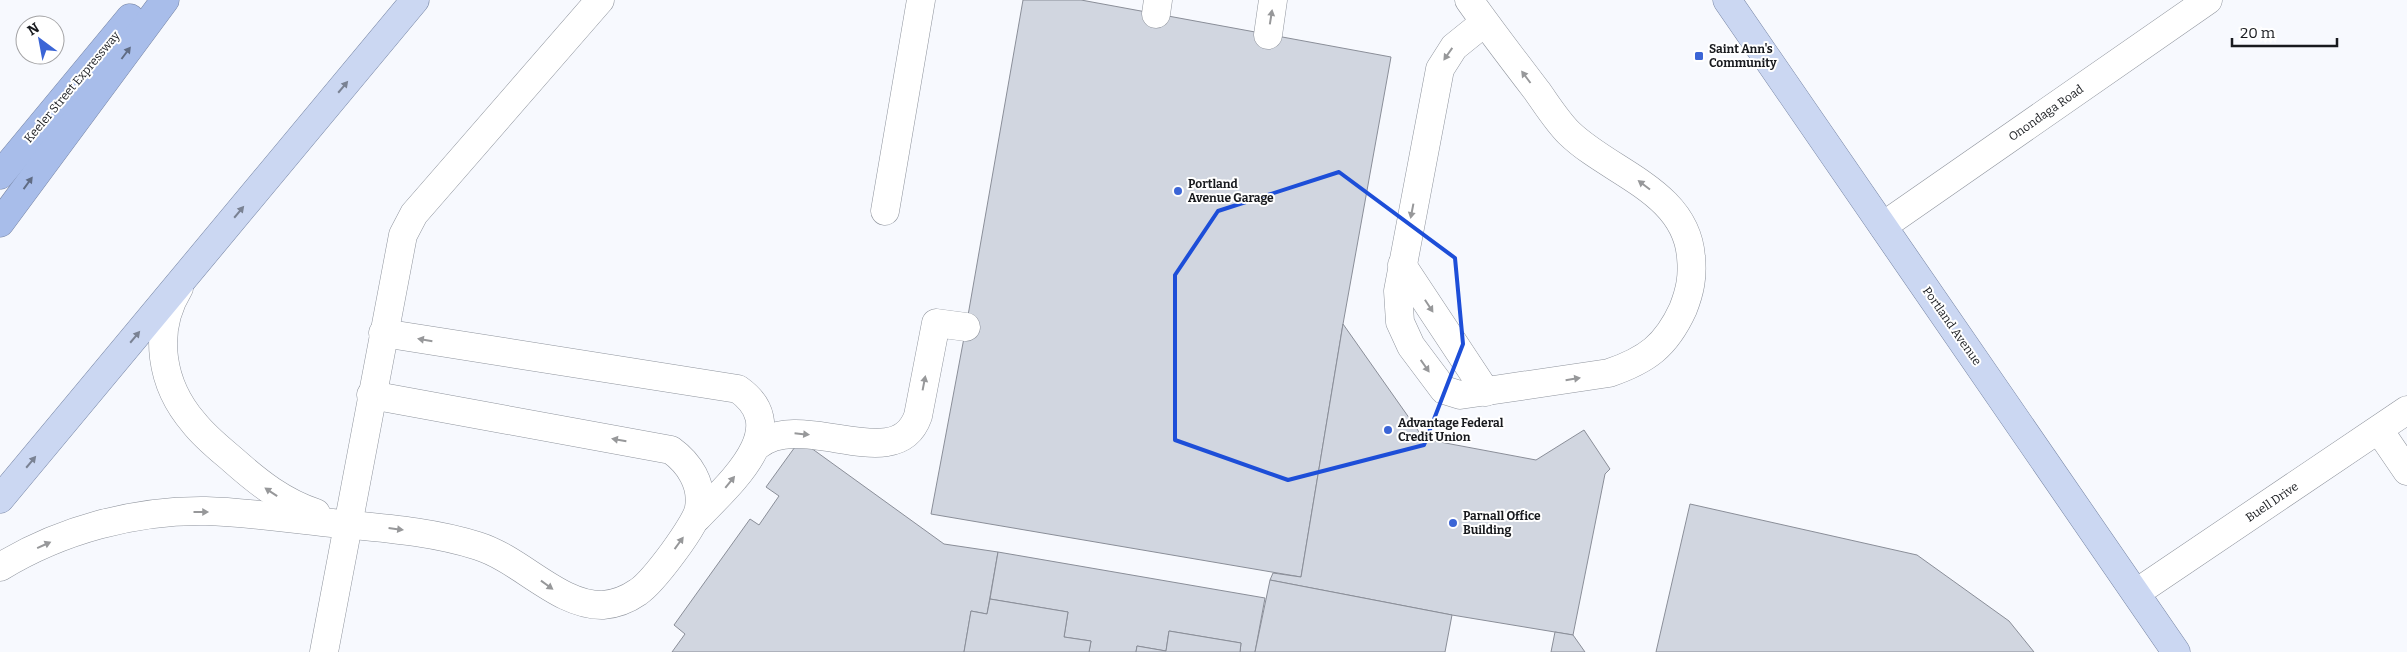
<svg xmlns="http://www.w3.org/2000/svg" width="2407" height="652" font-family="Bitter,serif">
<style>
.building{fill:#d1d6e0;stroke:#8a8e98}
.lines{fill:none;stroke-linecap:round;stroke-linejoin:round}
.minor-casing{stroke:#8f949d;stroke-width:29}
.major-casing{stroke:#7684a3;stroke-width:29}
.highway-casing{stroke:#7684a3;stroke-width:29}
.minor{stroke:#fff;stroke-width:28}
.major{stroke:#cbd7f2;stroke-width:28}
.highway{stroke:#a8bdea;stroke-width:28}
.oneway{fill:#97989a}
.oneway2{fill:#606c84}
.oneway3{fill:#7a8293}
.marked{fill:none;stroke:#1d4ed8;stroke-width:4;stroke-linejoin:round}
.poi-dot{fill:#3b65d6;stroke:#fff;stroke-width:2}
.labels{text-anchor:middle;stroke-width:4;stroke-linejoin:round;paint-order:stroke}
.poi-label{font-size:12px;font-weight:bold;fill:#181a1e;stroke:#fff;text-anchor:start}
.street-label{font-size:12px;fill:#181a1e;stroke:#fff}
</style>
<rect width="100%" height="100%" fill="#f7f9fe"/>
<!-- building -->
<g class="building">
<polygon points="1023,0 1081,0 1391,57 1343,324 1301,577 931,514 966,327"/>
<polygon points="1343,324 1424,439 1536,460 1584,430 1610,469 1605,474 1573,635 1452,615 1270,580 1273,573 1301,577"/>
<polygon points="800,440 944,544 998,552 987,614 971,611 964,652 672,652 685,634 674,625 750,519 759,525 779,496 766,487"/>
<polygon points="1690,504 1917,555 2009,621 2034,652 1656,652"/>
<polygon points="998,552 1265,598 1255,652 1240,652 1241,643 1169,631 1166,651 1137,646 1136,652 1089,652 1091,641 1064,637 1068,612 990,599"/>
<polygon points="1270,580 1452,615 1445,652 1255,652"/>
<polygon points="990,599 1068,612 1064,637 1091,641 1089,652 964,652 971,611 987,614"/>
<polygon points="1169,631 1241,643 1240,652 1136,652 1137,646 1166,651"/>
<polygon points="1555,632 1573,635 1585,652 1551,652"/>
</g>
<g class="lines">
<!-- minor casing -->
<g class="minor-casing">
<g id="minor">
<path d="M1469,0C1491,31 1514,61 1537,91C1547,105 1557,121 1569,133C1610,173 1686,191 1691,257C1693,277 1690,291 1683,309C1666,346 1647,360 1609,373L1460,395L1444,390L1411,346L1400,322L1398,291L1440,69L1454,47L1485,22"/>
<polyline points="1156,14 1158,0"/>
<polyline points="1268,35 1273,0"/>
<polyline points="885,211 921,0"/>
<polyline points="1883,226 2208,0"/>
<polyline points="1402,265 1486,392"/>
<path d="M179,288C152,332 161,385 194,423C205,437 219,448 233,460C259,483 283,502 316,513"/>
<path d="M383,333L738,389C795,429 728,485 697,518"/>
<polyline points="2379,430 2407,471"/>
<path d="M757,446C802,408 896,478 918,416L936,323L966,327"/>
<path d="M0,567C61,530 134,510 206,511C248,512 290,519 332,523C381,528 431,531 478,546C522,560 559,606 603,605C615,604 628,599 638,592C653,582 697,524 699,508C703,484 689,463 671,450L371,395"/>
<polyline points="2136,593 2407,410"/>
<polyline points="324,652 403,235 414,214 600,0"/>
</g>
</g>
<!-- major casing -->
<g class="major-casing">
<g id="major">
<polyline points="1727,0 2176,652"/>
<polyline points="0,499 415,0"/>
</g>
</g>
<!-- highway casing -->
<g class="highway-casing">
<g id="highway">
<polyline points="0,175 130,18"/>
<polyline points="0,223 165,0"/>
</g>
</g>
<!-- minor -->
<use href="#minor" class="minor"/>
<!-- major -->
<use href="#major" class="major"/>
<!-- highway -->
<use href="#highway" class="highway"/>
</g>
<!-- one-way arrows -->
<defs><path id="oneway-solid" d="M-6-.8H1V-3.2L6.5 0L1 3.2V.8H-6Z" transform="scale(1.25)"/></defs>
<g class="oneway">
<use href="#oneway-solid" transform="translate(1271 17) rotate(-81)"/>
<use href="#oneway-solid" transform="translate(1448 54) rotate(125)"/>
<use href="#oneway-solid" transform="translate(1526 77) rotate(-127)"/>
<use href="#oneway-solid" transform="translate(1644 185) rotate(-143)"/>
<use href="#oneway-solid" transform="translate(1412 211) rotate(101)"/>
<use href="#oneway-solid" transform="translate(1429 306) rotate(57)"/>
<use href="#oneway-solid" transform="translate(425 340) rotate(-170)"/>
<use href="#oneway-solid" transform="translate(1425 366) rotate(55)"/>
<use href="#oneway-solid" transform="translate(1573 379) rotate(-9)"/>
<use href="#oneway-solid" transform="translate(924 383) rotate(-79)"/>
<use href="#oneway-solid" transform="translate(802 434) rotate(6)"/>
<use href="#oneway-solid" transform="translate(619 440) rotate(-170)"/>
<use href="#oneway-solid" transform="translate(730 482) rotate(-51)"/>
<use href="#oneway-solid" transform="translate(271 492) rotate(-146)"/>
<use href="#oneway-solid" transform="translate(201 512)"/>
<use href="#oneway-solid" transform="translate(396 529) rotate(7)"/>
<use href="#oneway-solid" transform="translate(679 543) rotate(-54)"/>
<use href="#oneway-solid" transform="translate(44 545) rotate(-24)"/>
<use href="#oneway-solid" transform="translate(547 585) rotate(36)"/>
</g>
<g class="oneway2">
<use href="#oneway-solid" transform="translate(126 53) rotate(-53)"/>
<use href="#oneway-solid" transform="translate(28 183) rotate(-54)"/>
</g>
<g class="oneway3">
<use href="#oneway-solid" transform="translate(343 87) rotate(-50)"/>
<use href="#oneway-solid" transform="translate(239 212) rotate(-50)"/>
<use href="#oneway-solid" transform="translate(135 337) rotate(-50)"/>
<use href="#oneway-solid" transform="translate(31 462) rotate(-50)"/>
</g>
<!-- marked area -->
<path class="marked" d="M1339,172L1455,258L1463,344L1424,445L1288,480L1175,440V275L1218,211Z"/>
<!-- markers -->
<g class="poi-dot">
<rect x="1694" y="51" width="10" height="10" rx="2.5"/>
<circle cx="1178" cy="191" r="5"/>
<circle cx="1388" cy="430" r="5"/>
<circle cx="1453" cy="523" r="5"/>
</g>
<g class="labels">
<!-- poi labels -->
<g class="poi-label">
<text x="1709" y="53">Saint Ann's<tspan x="1709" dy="14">Community</tspan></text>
<text x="1188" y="188">Portland<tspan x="1188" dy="14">Avenue Garage</tspan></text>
<text x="1398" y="427">Advantage Federal<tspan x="1398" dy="14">Credit Union</tspan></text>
<text x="1463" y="520">Parnall Office<tspan x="1463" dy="14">Building</tspan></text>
</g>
<!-- street labels -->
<g class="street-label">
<text transform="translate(72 87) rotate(-50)" y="4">Keeler Street Expressway</text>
<text transform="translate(2046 113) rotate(-35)" y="4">Onondaga Road</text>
<text transform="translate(1952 326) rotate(55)" y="4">Portland Avenue</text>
<text transform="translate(2272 502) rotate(-34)" y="4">Buell Drive</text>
</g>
</g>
<!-- north arrow -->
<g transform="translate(40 40) rotate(328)"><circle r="24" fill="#ffffff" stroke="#a3a3a5"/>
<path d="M0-4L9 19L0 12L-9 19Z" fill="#3b65d6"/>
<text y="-8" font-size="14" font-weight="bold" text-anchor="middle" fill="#181a1e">N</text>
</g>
<!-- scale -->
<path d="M2232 38v8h105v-8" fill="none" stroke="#181a1e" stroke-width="2.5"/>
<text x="2240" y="38" font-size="15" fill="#181a1e" stroke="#ffffff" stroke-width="4" paint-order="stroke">20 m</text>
</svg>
